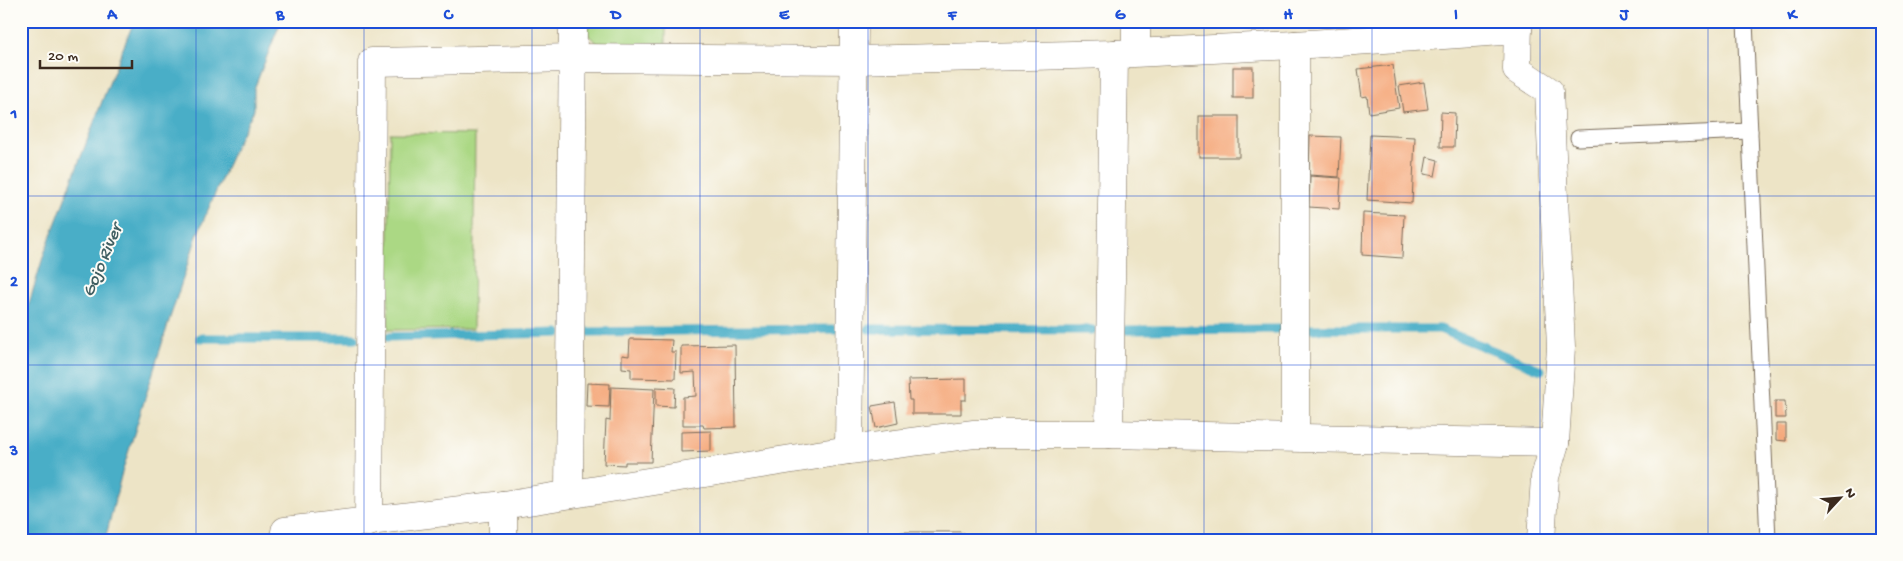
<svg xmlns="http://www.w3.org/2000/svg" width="1903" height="561" font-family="'Gochi Hand',sans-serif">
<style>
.green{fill:#abd884;stroke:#738151}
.water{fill:#48aec7;stroke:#426c72}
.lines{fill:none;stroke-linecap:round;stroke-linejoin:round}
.stream{stroke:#48aec7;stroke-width:9}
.building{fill:#f5a97b}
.service-casing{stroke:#796b59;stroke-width:17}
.minor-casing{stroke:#796b59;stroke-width:29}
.service{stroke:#fff;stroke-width:15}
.minor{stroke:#fff;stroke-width:28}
.grid{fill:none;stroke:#1d4ed8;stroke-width:1;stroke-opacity:0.55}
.labels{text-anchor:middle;stroke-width:4;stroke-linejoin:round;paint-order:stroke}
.water-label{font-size:18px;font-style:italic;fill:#405f62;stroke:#fdfcf7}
.neatline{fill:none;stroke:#1d4ed8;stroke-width:2}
.grid-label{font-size:16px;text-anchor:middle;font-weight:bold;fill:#1d4ed8}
</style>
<rect width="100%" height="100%" fill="#fdfcf7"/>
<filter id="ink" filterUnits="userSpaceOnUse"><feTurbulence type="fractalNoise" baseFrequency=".02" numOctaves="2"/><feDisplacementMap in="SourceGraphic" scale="10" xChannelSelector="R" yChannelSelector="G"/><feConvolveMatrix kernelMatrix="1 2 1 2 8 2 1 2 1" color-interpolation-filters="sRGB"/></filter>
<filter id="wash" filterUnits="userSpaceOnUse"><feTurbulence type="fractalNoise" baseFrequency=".0096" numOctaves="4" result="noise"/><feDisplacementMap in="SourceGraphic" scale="20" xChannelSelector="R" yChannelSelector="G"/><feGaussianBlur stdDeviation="1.12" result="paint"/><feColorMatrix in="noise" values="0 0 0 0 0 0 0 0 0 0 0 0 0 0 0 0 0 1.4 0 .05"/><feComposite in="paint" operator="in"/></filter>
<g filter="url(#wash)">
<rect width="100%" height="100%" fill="#ede4c6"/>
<!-- green -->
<g class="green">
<polygon points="587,21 666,21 666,46 600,46 587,34"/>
<polygon points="390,133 475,134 473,329 388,330"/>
</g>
<!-- water -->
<polygon class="water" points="134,21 281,21 254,89 254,110 237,143 198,233 169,321 121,476 105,540 21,540 21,330 44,254 104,96"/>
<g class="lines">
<!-- stream -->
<g class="stream">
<polyline points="869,329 1092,330"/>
<polyline points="1309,329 1440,329 1541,370"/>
<polyline points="1127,330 1281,329"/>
<polyline points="588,332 838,329"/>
<polyline points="387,337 558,333"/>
<polyline points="200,338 355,338"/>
</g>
</g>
<g id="blocks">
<!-- building -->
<g class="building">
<polygon points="1393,65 1399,108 1369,113 1367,96 1362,97 1358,69"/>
<rect x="1233" y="67" width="20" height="31"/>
<polygon points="1424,82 1428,109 1403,112 1399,86"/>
<polygon points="1441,112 1455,113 1454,147 1440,147"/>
<rect x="1199" y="116" width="40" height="41"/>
<polygon points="1370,135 1415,137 1412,203 1367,200"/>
<polygon points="1310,136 1341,137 1339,177 1309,175"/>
<polygon points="1427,157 1438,160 1435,176 1424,174"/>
<polygon points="1310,176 1341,178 1339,209 1309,207"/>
<polygon points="1363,213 1404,215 1402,258 1362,255"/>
<polygon points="630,339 672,340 671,352 676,352 675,379 631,378 631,369 622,368 622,355 629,356"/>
<polygon points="735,345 736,427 704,428 703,425 683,425 683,397 696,396 695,372 681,373 681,346"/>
<polygon points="966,379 966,400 961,400 961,414 912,414 912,400 909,400 908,380"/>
<polygon points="587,383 610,384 609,407 586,406"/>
<polygon points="611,387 654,389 651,462 625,462 625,465 604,464 606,420 610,421"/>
<polygon points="656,387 675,388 674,407 656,406"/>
<polygon points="1775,401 1785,401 1786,418 1775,418"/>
<polygon points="895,402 898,423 876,428 872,406"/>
<polygon points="1776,424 1786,424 1786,441 1776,440"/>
<polygon points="711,431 711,451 681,452 681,432"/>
</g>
</g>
</g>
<g filter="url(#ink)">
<use href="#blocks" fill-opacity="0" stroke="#796b59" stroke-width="1"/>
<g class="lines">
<!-- service casing -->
<g class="service-casing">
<g id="service">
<polyline points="1745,21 1768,540"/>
<polyline points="1578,138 1750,131"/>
<polyline points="903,540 960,540"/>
</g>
</g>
<!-- minor casing -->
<g class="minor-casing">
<g id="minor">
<polyline points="1518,21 1517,70 1549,91 1561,347 1555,443 1545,477 1541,540"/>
<polyline points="1295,45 1295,437"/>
<polyline points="1136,52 1136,21"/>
<polyline points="1109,434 1114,54"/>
<polyline points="849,450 854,21"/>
<polyline points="569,494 573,21"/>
<polyline points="369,522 372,62 573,58 854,60 1114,54 1295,45 1518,30"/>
<polyline points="286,540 285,531 503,505 849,450 974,434 1109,434 1555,443"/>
<polyline points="503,540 503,505"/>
</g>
</g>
<!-- service -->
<use href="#service" class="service"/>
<!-- minor -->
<use href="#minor" class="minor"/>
</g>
</g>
<!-- grid -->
<path class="grid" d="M196,21V540M364,21V540M532,21V540M700,21V540M868,21V540M1036,21V540M1204,21V540M1372,21V540M1540,21V540M1708,21V540M21,196H1882M21,365H1882"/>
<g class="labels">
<!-- water labels -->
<g class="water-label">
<text transform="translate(101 260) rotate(-67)" y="6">Gojo River</text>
</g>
</g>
<!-- margin -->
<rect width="1903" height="561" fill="none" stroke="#fdfcf7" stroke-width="55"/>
<!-- north arrow -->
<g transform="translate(1840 498) rotate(64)" stroke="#fdfcf7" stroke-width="4" paint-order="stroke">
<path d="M0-4L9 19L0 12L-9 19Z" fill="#3b2a1e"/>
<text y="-8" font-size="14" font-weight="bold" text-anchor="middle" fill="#3b2a1e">N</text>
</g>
<!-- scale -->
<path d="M40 60v8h92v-8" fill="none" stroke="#3b2a1e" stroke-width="2.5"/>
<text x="48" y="60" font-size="15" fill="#3b2a1e" stroke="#fdfcf7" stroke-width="4" paint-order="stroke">20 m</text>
<rect x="28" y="28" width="1848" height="506" class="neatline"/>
<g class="grid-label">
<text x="112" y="19">A</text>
<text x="280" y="19">B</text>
<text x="448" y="19">C</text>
<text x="616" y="19">D</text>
<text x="784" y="19">E</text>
<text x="952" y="19">F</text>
<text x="1120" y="19">G</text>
<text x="1288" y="19">H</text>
<text x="1456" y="19">I</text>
<text x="1624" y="19">J</text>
<text x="1792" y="19">K</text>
<text x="14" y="118">1</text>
<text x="14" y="286">2</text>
<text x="14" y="455">3</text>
</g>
</svg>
